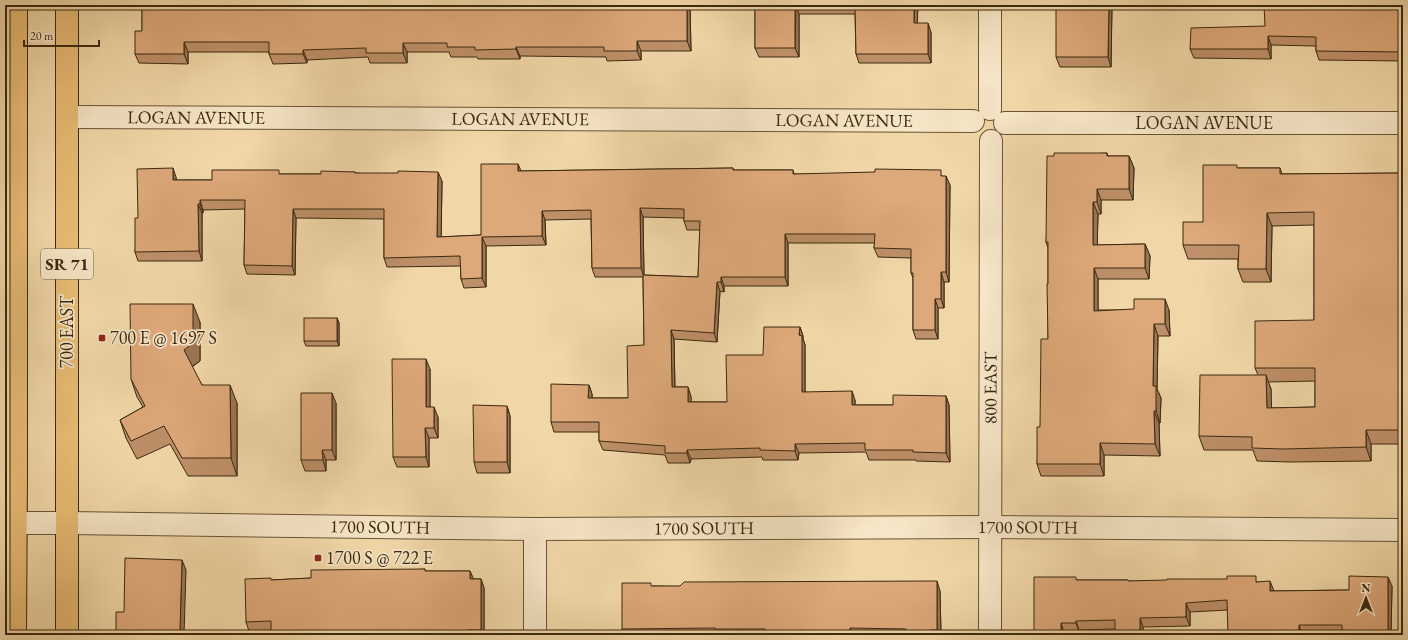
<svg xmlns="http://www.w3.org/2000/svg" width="1408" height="640" font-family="'EB Garamond',serif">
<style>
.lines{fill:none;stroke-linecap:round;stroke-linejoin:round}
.minor-casing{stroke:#685435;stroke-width:24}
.tertiary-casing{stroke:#685435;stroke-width:24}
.primary-casing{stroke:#3b290f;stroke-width:24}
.minor{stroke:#f6e5c6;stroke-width:22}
.tertiary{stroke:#f6e5c6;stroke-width:22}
.primary{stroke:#e8bc74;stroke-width:22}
.wall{fill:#be9069;stroke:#3b290f;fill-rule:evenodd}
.shaded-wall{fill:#9b7655;stroke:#3b290f}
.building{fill:#dda87a;stroke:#3b290f}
.poi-dot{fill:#8f2418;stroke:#f6e5c6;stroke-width:1.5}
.labels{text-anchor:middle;stroke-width:3.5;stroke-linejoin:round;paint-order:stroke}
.shield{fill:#f6e5c6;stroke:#736146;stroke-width:1}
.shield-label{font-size:17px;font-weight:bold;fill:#3b290f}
.street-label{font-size:18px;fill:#3b290f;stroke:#f6e5c6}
.poi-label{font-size:18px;fill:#3b290f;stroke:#f6e5c6;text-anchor:start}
</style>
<rect width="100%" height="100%" fill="#f1d7a8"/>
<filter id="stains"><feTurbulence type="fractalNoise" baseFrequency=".005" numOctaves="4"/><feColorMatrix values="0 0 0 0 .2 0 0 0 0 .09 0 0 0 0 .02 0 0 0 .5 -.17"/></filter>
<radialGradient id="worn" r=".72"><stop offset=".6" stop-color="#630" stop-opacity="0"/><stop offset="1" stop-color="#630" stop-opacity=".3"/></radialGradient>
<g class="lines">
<!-- minor casing -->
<g class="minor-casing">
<g id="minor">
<polyline points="990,5 990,109"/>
<path id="s1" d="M67,117L973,121"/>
<path id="s2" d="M1005,123H1403"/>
<polyline points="535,635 535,529"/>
<path id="s3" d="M990,635L991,141"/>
</g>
</g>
<!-- tertiary casing -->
<g class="tertiary-casing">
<g id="tertiary">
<path id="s4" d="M5,523H67L535,529L990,527L1403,530"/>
</g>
</g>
<!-- primary casing -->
<g class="primary-casing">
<g id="primary">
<polyline points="15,635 16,475 16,5"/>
<polyline points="67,635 67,5"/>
</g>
</g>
<!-- minor -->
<use href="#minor" class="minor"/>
<!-- tertiary -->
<use href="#tertiary" class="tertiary"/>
<!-- primary -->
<use href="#primary" class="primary"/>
</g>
<!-- wall -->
<g class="wall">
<polygon points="142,5 690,5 691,51 641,51 641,60 607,61 606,57 520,56 520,59 478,59 477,57 451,57 449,52 407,52 407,63 370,63 368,57 307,60 307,63 273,64 269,54 269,52 188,52 188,64 139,63 135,54 142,31"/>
<polygon points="755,5 918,5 917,23 931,32 931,63 859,63 856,54 855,14 799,14 799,57 759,57 755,48"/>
<polygon points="1112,5 1111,67 1060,67 1056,57"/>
<polygon points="1403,5 1403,61 1319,60 1316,51 1316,46 1271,45 1271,59 1194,58 1190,49 1265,26"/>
<polygon points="1107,153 1108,156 1129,156 1134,168 1133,200 1101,200 1101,214 1098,214 1097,245 1145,244 1150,256 1149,279 1098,279 1098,310 1169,310 1170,336 1158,336 1157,389 1161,398 1160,423 1159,423 1160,456 1104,455 1104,476 1041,476 1037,464 1048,339 1048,248 1046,242 1054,156"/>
<path d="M733,168L734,170H793L794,174L943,176L950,185L949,282H944V308H938V339H916L913,330V278L911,273V258L878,257L874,248L875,243H788V286H724V292L720,291L717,342L674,339L675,387H688L691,397V402H727L763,355L800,327L803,336V339L805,345V392L855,400V405H893L946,396L949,405L950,462L916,461V460H869L866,452L799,453L798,460H763L762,457L691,459L690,463H668L665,455L603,450L599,441V432H554L551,422L589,385L592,394V398H628L644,345L643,277H595L592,268L591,219L545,220L546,245L486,246V287L464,288L461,279V266L387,267L384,258V219L296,218L295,275L247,274L244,265L245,209L203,210V213H202V261H138L135,252L138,218L176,177V180H212L281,174H321L355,172L356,173L442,181L441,237L481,235L521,171ZM643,217L684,218V221L687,230H700L698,277L644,275Z"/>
<path d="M1238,168H1280L1282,174L1403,173V444H1371V461L1289,462L1257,461L1253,450H1204L1199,436L1258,375L1255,368L1314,320V225L1272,226L1271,282H1243L1238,269V259H1188L1183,245L1203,222ZM1315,381V407L1271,408V389L1268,382Z"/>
<polygon points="337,318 339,323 339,346 306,346 304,341"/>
<polygon points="200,322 200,361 192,367 202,385 237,403 237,476 188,476 170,444 137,459 126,438 120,420 143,407 137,397 131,379"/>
<polygon points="430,369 430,407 438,417 438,438 429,438 429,467 397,467 393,457"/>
<polygon points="336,403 336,460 326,460 326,471 305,471 301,460"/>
<polygon points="507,406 510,416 510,473 477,473 474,462"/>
<polygon points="425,569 425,571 470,571 473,579 481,579 484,588 484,635 271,635 271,631 249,631 246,622 272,580 311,578"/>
<polygon points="1077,580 1128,580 1128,581 1258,582 1274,591 1349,590 1392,586 1391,635 1342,635 1342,634 1302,634 1302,635 1228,610 1190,612 1190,626 1143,627 1143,635 1115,629 1079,630 1079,632 1064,632 1064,635 1034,635 1034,634"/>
<polygon points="652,586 940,591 941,635 624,635 622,629"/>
</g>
<!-- shaded-wall -->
<g class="shaded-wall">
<polygon points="687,5 690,5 691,51 687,41"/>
<polygon points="796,5 799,14 799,57 795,48"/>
<polygon points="914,5 918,5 917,32 914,23"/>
<polygon points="1109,5 1112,5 1111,67 1108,57"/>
<polygon points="928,23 931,32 931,63 928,54"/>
<polygon points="1268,36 1271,45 1271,59 1268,49"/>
<polygon points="637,41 641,51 641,60 637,51"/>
<polygon points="184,42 188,52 188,64 184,54"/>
<polygon points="403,43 407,52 407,63 403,53"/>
<polygon points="516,47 520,56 520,59 516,49"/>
<polygon points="303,50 307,60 307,63 303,54"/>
<polygon points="1129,156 1134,168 1133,200 1129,189"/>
<polygon points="518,164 522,173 518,171"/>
<polygon points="173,168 176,177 176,190 173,180"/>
<polygon points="438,172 442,181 441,247 437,237"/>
<polygon points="946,176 950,185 949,282 946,272"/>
<polygon points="1097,189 1101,200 1101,214 1097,202"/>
<polygon points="200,200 203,210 203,213 200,204"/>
<polygon points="1093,202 1098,214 1097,257 1093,245"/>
<polygon points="198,204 202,213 202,261 199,251"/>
<polygon points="640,208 643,217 644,277 641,268"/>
<polygon points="293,209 296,218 295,275 292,266"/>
<polygon points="542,211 545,220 546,245 542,236"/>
<polygon points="1267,213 1272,226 1271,282 1266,269"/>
<polygon points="785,234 788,243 788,286 785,277"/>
<polygon points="482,237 486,246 486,287 482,278"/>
<polygon points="1145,244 1150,256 1149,279 1145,268"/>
<polygon points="1094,268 1098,279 1098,322 1094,311"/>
<polygon points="941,272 944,282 944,308 941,299"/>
<polygon points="721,277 724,286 724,292 721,282"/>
<polygon points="717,282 720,291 717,342 714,333"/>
<polygon points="935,299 938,308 938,339 935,330"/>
<polygon points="1165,299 1169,310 1170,336 1165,324"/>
<polygon points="193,304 200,322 200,361 190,368 184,350"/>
<polygon points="337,318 339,323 339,346 337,341"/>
<polygon points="1154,324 1158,336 1157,389 1161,398 1160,423 1156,411 1153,386"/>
<polygon points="800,327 803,336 803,339 805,345 805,401 802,392 799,335"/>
<polygon points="671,330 674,339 675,397 672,387"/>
<polygon points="426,359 430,369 430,417 426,407"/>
<polygon points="1266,375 1271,389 1272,422 1267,408"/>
<polygon points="230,385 237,403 237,476 231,458"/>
<polygon points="589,385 592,394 592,407 588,398"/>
<polygon points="688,387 691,397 691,411 688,402"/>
<polygon points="852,391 855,400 855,414 852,405"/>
<polygon points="332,393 336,403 336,460 332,450"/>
<polygon points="946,396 949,405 950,462 946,453"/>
<polygon points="507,406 510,416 510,473 507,462"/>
<polygon points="434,407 438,417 438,438 434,428"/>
<polygon points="1154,411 1159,423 1160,456 1155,444"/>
<polygon points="425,428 429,438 429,467 426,457"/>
<polygon points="1366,430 1371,444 1371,461 1366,447"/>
<polygon points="1100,443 1104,455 1104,476 1100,464"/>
<polygon points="795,444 799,453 798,460 795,451"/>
<polygon points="322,450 326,460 326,471 323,460"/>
<polygon points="687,450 691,459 690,463 687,453"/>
<polygon points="182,560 186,570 184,635 180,631"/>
<polygon points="470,571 474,580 470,579"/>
<polygon points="1388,577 1392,586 1391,635 1388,635"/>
<polygon points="481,579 484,588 484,635 483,635 481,630"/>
<polygon points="937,581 940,591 941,635 939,635 937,630"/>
<polygon points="1270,581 1274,591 1270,591"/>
<polygon points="1186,603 1190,612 1190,626 1186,617"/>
<polygon points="1140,618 1143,627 1143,635 1140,635"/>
<polygon points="1076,621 1079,630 1079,632 1076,623"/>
<polygon points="1061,623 1064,632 1064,635 1061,635"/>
<polygon points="1299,625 1302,634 1302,635 1299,635"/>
<polygon points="850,628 852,635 850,635"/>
</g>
<!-- building -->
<g class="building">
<polygon points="142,5 687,5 687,41 637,41 637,51 604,51 604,47 516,47 516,49 475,50 475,47 447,47 447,43 403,43 403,53 366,53 366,48 303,50 303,54 269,54 269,42 184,42 184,54 135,54 135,31 142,31"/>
<rect x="755" y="5" width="40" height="43"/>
<polygon points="855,5 914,5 914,23 928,23 928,54 856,54"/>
<polygon points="1056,5 1109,5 1108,57 1056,57"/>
<polygon points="1264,5 1403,5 1403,52 1316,51 1316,37 1268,36 1268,49 1190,49 1191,28 1265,26"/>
<polygon points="1054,153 1107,153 1107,156 1129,156 1129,189 1097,189 1097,202 1093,202 1093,245 1145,244 1145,268 1094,268 1094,311 1134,309 1134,299 1165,299 1165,324 1154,324 1153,386 1156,386 1156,411 1154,411 1155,444 1100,443 1100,464 1037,464 1037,427 1040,427 1041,339 1048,339 1047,284 1048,284 1048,242 1046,242 1047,156 1054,156"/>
<polygon points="481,164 518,164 518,171 733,168 733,170 793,170 793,174 875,172 875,169 941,170 941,176 946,176 946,272 941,272 941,299 935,299 935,330 913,330 913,273 911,273 911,249 874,248 875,234 785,234 785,277 721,277 721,282 717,282 714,333 671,330 672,387 688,387 688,402 727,402 726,355 763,355 764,327 800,327 799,335 802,336 802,392 852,391 852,405 893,405 893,395 946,396 946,453 913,452 913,450 865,450 865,443 795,444 795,451 760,450 760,448 687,450 687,453 665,453 665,446 599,441 599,422 551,422 551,384 589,385 588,398 628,398 627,346 644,345 643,275 698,277 700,221 684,221 684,209 640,208 641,268 592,268 591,210 542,211 542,236 482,237 482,278 461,279 460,256 384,258 384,209 293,209 292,266 244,265 245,200 200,200 200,204 198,204 199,251 135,252 135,218 138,218 137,169 173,168 173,180 212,180 212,170 279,170 279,174 321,174 321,171 355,172 355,173 398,173 398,171 438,172 437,237 481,235"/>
<polygon points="1203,165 1237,165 1237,168 1280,168 1280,174 1403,173 1403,430 1366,430 1366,447 1284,449 1252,448 1252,437 1199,436 1200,375 1266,375 1267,408 1315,407 1315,368 1255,368 1255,321 1314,320 1314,212 1267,213 1266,269 1238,269 1239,245 1183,245 1183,222 1203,222"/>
<polygon points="130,304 193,304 193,343 184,350 202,385 230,385 231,458 182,458 164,426 131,441 120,420 145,406 131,379"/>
<rect x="304" y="318" width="33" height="23"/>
<polygon points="392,359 426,359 426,407 434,407 434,428 425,428 426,457 393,457"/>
<polygon points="301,393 332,393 332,450 322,450 323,460 301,460"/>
<polygon points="473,405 507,406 507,462 474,462"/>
<polygon points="125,558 182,560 180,631 185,631 185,635 116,635 116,612 124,612"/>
<polygon points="425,569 425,571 470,571 470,579 481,579 481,630 467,630 467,635 271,635 271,621 246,622 245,579 271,578 271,580 311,578 311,570"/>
<polygon points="1227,576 1256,576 1256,582 1270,581 1270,591 1349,590 1349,576 1388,577 1388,635 1342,635 1342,625 1299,625 1299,635 1228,635 1227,600 1186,603 1186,617 1140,618 1140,635 1115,635 1115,620 1076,621 1076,623 1061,623 1061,634 1034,634 1034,577 1076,577 1076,580 1128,580 1128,581 1167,580 1167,579 1227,579"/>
<polygon points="937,581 937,630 930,630 930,635 906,635 906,629 850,628 850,635 765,635 765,629 715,629 715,628 622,629 622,583 651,583 651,586 680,586 684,582"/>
</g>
<!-- markers -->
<g class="poi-dot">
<rect x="98" y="334" width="8" height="8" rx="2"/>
<rect x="314" y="554" width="8" height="8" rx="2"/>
</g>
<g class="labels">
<!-- shield labels -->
<rect class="shield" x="41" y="249" width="52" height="30" rx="3"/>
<g class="shield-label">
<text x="67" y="270">SR 71</text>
</g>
<!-- street labels -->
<g class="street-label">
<text dy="6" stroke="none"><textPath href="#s1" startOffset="129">LOGAN AVENUE</textPath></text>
<text dy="6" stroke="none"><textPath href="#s1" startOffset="453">LOGAN AVENUE</textPath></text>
<text dy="6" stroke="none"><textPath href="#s1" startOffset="777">LOGAN AVENUE</textPath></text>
<text dy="6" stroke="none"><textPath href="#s2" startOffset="199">LOGAN AVENUE</textPath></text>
<text transform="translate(67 332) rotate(-90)" y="6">700 EAST</text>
<text dy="6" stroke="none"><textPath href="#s3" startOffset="247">800 EAST</textPath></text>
<text dy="6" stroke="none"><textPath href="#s4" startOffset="375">1700 SOUTH</textPath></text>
<text dy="6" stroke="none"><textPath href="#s4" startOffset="699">1700 SOUTH</textPath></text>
<text dy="6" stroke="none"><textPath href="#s4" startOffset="1023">1700 SOUTH</textPath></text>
</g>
<!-- poi labels -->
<g class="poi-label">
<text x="110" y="344">700 E @ 1697 S</text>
<text x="326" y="564">1700 S @ 722 E</text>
</g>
</g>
<!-- margin -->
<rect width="1408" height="640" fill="none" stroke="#f1d7a8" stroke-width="20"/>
<rect x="6" y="6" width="1396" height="628" fill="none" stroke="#3b290f" stroke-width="2"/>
<rect x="10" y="10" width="1388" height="620" fill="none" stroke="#3b290f"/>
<!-- north arrow -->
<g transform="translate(1366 598)" stroke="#f6e5c6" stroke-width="3" paint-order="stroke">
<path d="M0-3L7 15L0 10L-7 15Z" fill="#3b290f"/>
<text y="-6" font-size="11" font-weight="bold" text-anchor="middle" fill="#3b290f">N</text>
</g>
<!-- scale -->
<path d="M24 40v6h75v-6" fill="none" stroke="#3b290f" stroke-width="2"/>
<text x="30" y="40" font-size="12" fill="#3b290f" stroke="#f6e5c6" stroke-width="3" paint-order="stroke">20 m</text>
<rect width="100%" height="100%" filter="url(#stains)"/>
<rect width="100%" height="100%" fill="url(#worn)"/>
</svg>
